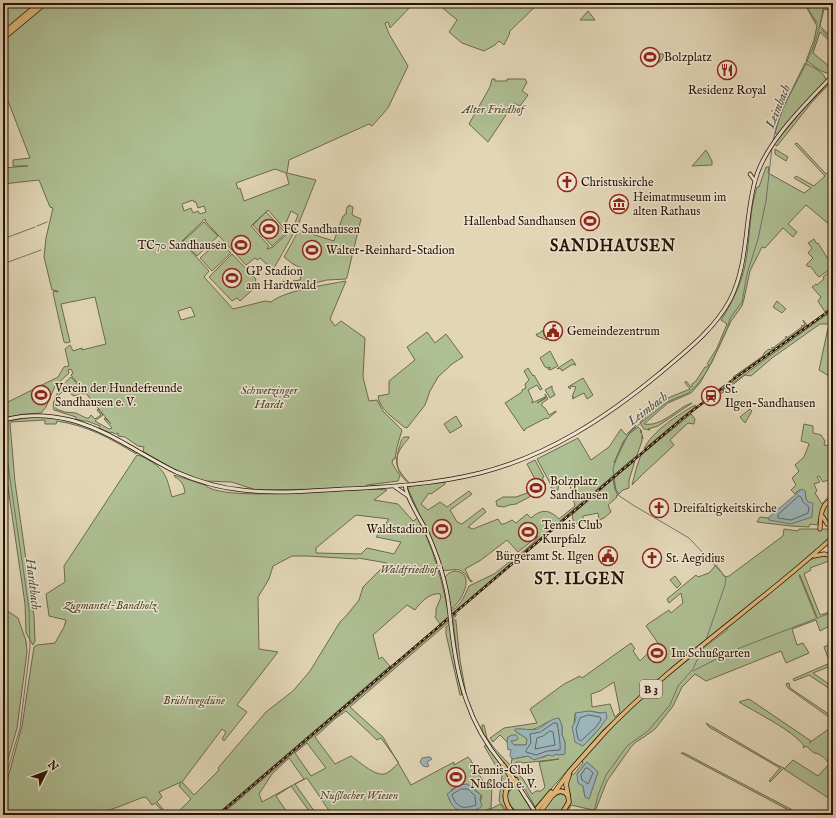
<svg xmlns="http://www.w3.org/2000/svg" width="836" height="818" font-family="'IM FELL English',serif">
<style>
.green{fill:#aebf93;stroke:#6c694d;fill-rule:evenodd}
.water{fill:#9bb6bb;stroke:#6d7573}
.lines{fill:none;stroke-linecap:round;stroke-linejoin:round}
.shore{stroke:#626461;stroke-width:1}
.stream{stroke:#6d7573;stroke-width:1}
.secondary-casing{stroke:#291307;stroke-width:4.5}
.primary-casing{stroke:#291307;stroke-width:5}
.trunk-casing{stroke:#291307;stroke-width:5.5}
.motorway-casing{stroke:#291307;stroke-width:6}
.secondary{stroke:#ece4d0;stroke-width:3}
.primary{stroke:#e1bb7c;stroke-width:3.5}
.trunk{stroke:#e1bb7c;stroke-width:4}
.motorway{stroke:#e1bb7c;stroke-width:4.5}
.rail-casing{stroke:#291307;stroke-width:2.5}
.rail{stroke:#ece4d0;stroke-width:1;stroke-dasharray:3;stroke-linecap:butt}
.secondary-bridge-casing{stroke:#291307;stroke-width:4.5;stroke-linecap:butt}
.secondary-bridge{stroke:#ece4d0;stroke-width:3}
.labels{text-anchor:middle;stroke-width:3;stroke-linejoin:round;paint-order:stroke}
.shield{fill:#ece4d0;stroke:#645243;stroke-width:1}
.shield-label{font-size:11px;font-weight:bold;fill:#291307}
.poi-label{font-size:12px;fill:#291307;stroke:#ece4d0;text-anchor:start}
.park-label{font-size:12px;font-style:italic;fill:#514731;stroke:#ece4d0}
.water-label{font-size:13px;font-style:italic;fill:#514c46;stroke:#ece4d0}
.district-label{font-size:16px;font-weight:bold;letter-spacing:1px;fill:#291307;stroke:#ece4d0}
</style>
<rect width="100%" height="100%" fill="#e2d6b7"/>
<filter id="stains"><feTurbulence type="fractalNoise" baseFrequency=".005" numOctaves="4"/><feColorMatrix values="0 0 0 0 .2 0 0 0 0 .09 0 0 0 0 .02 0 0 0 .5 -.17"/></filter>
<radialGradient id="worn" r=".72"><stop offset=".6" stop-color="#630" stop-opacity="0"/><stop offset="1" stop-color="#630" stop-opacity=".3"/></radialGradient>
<!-- green -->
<g class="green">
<polygon points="3,3 36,3 3,31"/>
<path d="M48,3H414L390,28L388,22L385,23L389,34L408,66L388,108L372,126L369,124L289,160L287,173L316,180L298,225L295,223L298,215L291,211L286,223L291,228L293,227L296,229L273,270L260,258L257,260L255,258L246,265L206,222L205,219L182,241L209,271L204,277L233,309L265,301L271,302C286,290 326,285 346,281L330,319L335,326L341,321L365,338L363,377L369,401L377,400L383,411L402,430L397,447L395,459H393L392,463L400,476L398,481L367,485L366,487L330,489L256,490L232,482L205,481L198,479L172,468L144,452L143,451L144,447L138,446L125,437L118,436V433L116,434L111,432V433L99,428L100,426L87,421H84L76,419V417L54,410C50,401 63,383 71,377L85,393L83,394L80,393L77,396L72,395L67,389L63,391L59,395V400L56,406V409L65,412L76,413L86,418H89L91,415L95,419L101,415L97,410L98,409L103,415L95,421L109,429L112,428L104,419L105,418L111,424L71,375L73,373L71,369L68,370L69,373L55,386L46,407L41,413L25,414L3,418V391L4,404L58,377L64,367L69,366L65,349L70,345L73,351L82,348V350L106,344L95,297L61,304L70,342L66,343L64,342L53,293L54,291L58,292V291L52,290L44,257L46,238L53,208L50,207L39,180L3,184V168L28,166H13V160L30,158L3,88V41ZM275,169L286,173L289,184L244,201L240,188L238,189L236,183ZM193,200L194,202H196L198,208L204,206L206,212L200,214L198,211L193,213L191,208L184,211L182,204ZM268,210L288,233L273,247L267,249L269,246L251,226ZM191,307L195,316L181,320L178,311Z"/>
<polygon points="439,3 539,3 509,32 510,33 504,45 499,41 495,45 484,51 462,43 449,32 457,20 438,4"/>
<path d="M804,3H833V11L824,9L820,26L833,39V44L820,32L813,53L830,67H833L832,73C822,75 815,65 806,61L814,40L817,26Z"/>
<polygon points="588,11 595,20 580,20"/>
<polygon points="645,53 655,53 657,54 663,54 664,56 660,62 647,62"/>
<path d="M805,63C813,67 824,72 826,80L779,135L775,133L782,110Z"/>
<polygon points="492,79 495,79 495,81 507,81 507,79 525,79 527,82 522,91 528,95 520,106 514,103 488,142 469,124 490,87"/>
<polygon points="831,80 832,81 812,102 777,146 774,144 802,110"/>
<path d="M797,143L826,174L833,168V223L830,225L806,205L788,224L797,232L793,237L783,228L765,248L762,247L750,271L744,299L742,306L731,321L712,362L700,383L691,393L668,403L644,424C663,427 676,408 692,403L658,426L648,429L650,430L644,429L640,423L641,421L668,398L690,389L685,383L686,381L691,387L692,386V384L696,381L705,367H707L709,365L707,364L717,348L727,324L721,320C734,300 744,278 747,254C750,232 750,208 757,187H759L766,167H769L768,173L804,193L811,188L794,178L796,176L814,186L825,176L795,144Z"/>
<polygon points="775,149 788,157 786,161 775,154"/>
<polygon points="706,150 712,161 712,165 692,166"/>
<polygon points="349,205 353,207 352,215 361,219 347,277 346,279 327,280 285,290 283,289 283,281 291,285 293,281 300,280 301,277 299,276 300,271 302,271 303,269 293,264 284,257 299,230 334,241 343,216 344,216 345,214 347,213 346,212 347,207 348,207"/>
<polygon points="266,212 286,233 272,246 253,225"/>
<polygon points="204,222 218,236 197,256 183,241"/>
<polygon points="814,239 817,244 818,243 833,267 819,277 815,273 815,272 810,266 809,267 806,265 813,258 808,253 812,248 808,243"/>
<polygon points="219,241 231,253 212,271 200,258"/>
<polygon points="232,254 256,279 255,281 258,285 240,301 237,298 232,301 209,277"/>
<polygon points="828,273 833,281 833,306 825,312 818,301 821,297 812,287 816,284 817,285 824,279 823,277"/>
<polygon points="777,301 786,309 782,313 773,307"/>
<polygon points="833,310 833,320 830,324 820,324 772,358 751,376 745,375 726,390 725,388 722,390 725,391 717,396 715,396"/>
<polygon points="803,320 807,325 734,378 733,377 763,356 764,353 769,349 770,350 772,349 772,347 773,348 786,338 786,336 787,338 802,327 801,326 805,325"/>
<polygon points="546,328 546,331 544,331 546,332 547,340 537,336 536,334 538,334"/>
<polygon points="828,328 833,328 833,360 829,376 819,370"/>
<path d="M427,332L435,343L446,334L463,357L452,364L438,377L430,391L425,405L407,428L404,427C395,419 379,409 378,396L389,394V381L415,360L407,347Z"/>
<polygon points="550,351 558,366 550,370 548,369 550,368 550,367 547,368 545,367 540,358"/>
<polygon points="572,359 576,365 574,365 573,364 562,371 560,368 557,369 558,368"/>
<polygon points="528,368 533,376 534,375 542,389 540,390 537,385 528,390 533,401 532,401 532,403 545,397 545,398 537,403 546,398 545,394 548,399 542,403 542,406 545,408 549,415 556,411 556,412 547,419 546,418 525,429 525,430 524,431 505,403 522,392 522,390 526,388 525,384 529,380 524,371"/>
<polygon points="583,378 593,395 587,399 584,393 572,399 574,397 572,397 576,387 571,386 570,389 568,387"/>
<polygon points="552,386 552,389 555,395 550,398 545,390"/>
<path d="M695,405L696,406L644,449C651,432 679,414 695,405Z"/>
<polygon points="750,409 752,411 745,423 740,417"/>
<path d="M691,414L695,419L694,424L688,423L670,440L674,445C660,459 645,471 632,485L637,466L641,455Z"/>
<polygon points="456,416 462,426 450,433 444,424"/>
<path d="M31,417C46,417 61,418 75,422C97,428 117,441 137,451L136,454C110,438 88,426 57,421L56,424H45V420L11,422L10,424L15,482L34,616L35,641L33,645L26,633L25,604L3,453V422Z"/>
<path d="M804,424L813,426V433L821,435L825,441L824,445L831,446L830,451L833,450V481L828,480L823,482L819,476L817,477L820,482L814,484L817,491L815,493L822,504L828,497L833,495V497C821,502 821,514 817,525L810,524L809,527L791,526L757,522L760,517L768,518L769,520L796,522L806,518L812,516L808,502L806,499L805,491L799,490L795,494L791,490L796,485L792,478L799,471L795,465L804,457L809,444L808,443L801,441Z"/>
<path d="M636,425L623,442L614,463L627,437L630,433L638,427L641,430V433V430L643,439L642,436V441L637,455L519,556L517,555H519L535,541L538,536L518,552L507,540L481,560L465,569L470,580L472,581V582L470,581C468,579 467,575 464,573C458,566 450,572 442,570L436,551L409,491L408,489L410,486L445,482V484L431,494L429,493L421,504L428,510L440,502L447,507L469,491L472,494L450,510L457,522L462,524L483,508L486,512L468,527L473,529L498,519L501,524H504L512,520L516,523L527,514L531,518C541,509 549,509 559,519L575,506L568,477L559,482L558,490L551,488V485L537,459L578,438L591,460L609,447L621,429L626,435Z"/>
<path d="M404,437H409V438C401,447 392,458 399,470C402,475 406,479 409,483C397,475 395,461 399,448C401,443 400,441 404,437Z"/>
<path d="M137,455C143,456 147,459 152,462C167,472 167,480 172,497L185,493C184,485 182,481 175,477L174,475L205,485C224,504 355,486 387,490L374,500L398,504L413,521L418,518C433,548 442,579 448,612C460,608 464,597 469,586L494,574L517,556L518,557L440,624L435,617L436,615V609L441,597L440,594C430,592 420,603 415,610L407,605L373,635L379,659L382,657L390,666L216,815H189L185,812L184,815H175L191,799L179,786L181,782L159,792L162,797L157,802L167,814L166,815L155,803L152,805L147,798L144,797C121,805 100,818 75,811L72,815H3V796L22,726L34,647L37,645L55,643L64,627L66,620L49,616L46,594L65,582L64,566ZM356,515L389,519L376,537L401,542L394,554L367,548L361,554L316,553V548ZM292,556H307L357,559L358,558L387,563L363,587L359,600L346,616L340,622L310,671L293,691L266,712L218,768L219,770L194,795L182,782L222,729L226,732L222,739L224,741L247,712L237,705L278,652L259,649L258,597L269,579L273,566Z"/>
<polygon points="535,460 544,477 542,478 546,485 534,491 531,484 536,481 527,464"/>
<polygon points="635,461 629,480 629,488 623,490 619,494 616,490 614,478"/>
<polygon points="613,479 615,490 618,495 616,496 617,497 608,505 611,512 604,518 599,520 598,513 583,516 583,522 574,524 572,515"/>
<polygon points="530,492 533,495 516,504 509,505 504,507 497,506 496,501 503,497 516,497"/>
<path d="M833,500V525C818,519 821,508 833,500Z"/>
<path d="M784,529L798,531L799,529H831L833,533L821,546L775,586L634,702L604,729L535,807C530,797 524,787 517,778C509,768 479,737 482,725H484L487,738L494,748L523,779L532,794L536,791H541L545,787L539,762L559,759L523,763L522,762H517L512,765L511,764L512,759L528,756L531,758L544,757L548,755L564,754L565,742L562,735V726L559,719C544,719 539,734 519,729L515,731L526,738L527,739L526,745H514L511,743L512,741L508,737L507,742L500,735L493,742L490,738L504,728L537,723L530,709L564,684L580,676L582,678L631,643L635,649L633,651L640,661L658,643L646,626L648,624L669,610L671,613L683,603L681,593L669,603L667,599L696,575L698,577L709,573L716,565L725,577L729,576L783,536ZM614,682L620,712L615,717L610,704L592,707L591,694L600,691ZM589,711L601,713H606L599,729L583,746L572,727L574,724L575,714Z"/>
<path d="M820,555L833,557V562L829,561L810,568L811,570L804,574L820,615L833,611V624L820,631L816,620L792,629L797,645L803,643L809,653L786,663L781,651L706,681L695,674L682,687L673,706L655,729L644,737L636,742L631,747L607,781L596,809L593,810L571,805L566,815H562L568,806L567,784L571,774H574L583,763L582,760C593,747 605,733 617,721C651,688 689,659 727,630V628L810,560ZM799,575H800L817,617H816ZM587,762L598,772L589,798L585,797L583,786L582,785L577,774Z"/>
<path d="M454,571C477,572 462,602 451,609L445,577L449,573Z"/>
<polygon points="675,576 681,584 677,588 670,580"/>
<polygon points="3,608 18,618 26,641 27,652 17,728 3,777"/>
<path d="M456,614V616L350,707L383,737L411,785L454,762V765L468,757L470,759L487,788L492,786L491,808L475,815H454L453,812L451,813L452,815H332L307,778L295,784L317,815H312L291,786L276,796L289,815H241L240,814L238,815H221ZM346,711L377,740L381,738L399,763C395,766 391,771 387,773C377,779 359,761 351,756L335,764L315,737L336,718ZM307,743L326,768L311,776L295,753ZM289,758L304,779L262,802L259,794L272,774ZM460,785L473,788L482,796C480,801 480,805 477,810C461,811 458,815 449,799L451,790Z"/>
<polygon points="453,620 456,620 456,622 460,660 466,694 459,672"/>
<polygon points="450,624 455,664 462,695 460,695 446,634 446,627"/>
<polygon points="833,643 833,665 813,673 833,687 833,691 809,675 794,681 793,679 830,663 824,647"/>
<polygon points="789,683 790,688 833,717 833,720 788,688 786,684"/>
<path d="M749,699L811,741L809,743L833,726V801L784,769L793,760L818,776L829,764C827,759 819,753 814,753L806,746L803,748L804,746C794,731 755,712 739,702Z"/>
<polygon points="706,723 777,765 784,768 770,782 769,781 780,768 709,727"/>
<path d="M486,745L508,775C511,784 503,788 503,797C504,804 509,810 513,815H510L499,801L502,776L484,746Z"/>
<polygon points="681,753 684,753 802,815 798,815"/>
<path d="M516,785L533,813C515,818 496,797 516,785Z"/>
<polygon points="559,792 566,794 567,801 559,815 540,815 554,796"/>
<polygon points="500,804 509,815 480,815"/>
</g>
<!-- water -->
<g class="water">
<polygon points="802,489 805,491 806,499 808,502 813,503 812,517 791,524 769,520 768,518"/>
<path d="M589,711L600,713L606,712L607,718L599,729L583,746L575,742L572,727C575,723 577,718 575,713Z"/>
<path d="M559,718L562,726V735L565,742V754L559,755L556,754L553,756L548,755L534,760L528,756L512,759L510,755L511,750L510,749L508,750L507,742L508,737L512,735H516L518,738L517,740L511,741L514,745H526L527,740L526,738L515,731V729C522,728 531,731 538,729C546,725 549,719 559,718Z"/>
<polygon points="428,757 430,757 432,759 427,762 429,766 427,767 423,766 420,762 422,758"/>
<polygon points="587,762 598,772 589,799 585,797 583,786 578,783 577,774"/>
<path d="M467,784L481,795L480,800L482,806C476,812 461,814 455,808C451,805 449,798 447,794L460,785Z"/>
</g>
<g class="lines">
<!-- shore -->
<g class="shore">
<polygon points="799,496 801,497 803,502 809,507 808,513 791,520 778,518 778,515"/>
<polygon points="589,715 600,717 601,720 596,727 581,741 578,739 576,729 580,718"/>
<path d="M554,723H557C558,727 561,746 560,750L547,751L536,755L526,752V750L531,743L530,734L540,732Z"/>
<polygon points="550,731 553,732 555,745 535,749 537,738 543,736"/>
<polygon points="586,768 588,768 593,773 588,784 582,780 581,775"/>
<path d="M461,789H468L475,796L476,805C464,809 457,809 452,795Z"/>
</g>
<!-- stream -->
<g class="stream">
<polyline points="806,3 810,12 817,23"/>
<polyline points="822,30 833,42"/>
<path d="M773,142C778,109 796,87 809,57C817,40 821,22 824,3"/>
<polyline points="37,226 47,222"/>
<polyline points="3,239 35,227"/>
<polyline points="3,264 41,250"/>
<polyline points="3,430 29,609 30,647 20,728 3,786"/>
<polyline points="706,640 725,585 726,579 723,574 689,538 633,505 618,495 615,488 613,468 622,445 630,432 667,402 688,393 696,386 705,374 716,353 727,329 730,318 742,302 747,274 758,239 766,201 772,147"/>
<polyline points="693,671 732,651 833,612"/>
<polyline points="594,815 594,812 598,795 606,775 627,746 648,731 664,712 670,705 678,686 693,669 703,647"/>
</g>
<!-- secondary casing -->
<g class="secondary-casing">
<g id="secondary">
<polyline points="750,174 755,181"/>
<path d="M3,420C50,408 88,422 129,446C145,455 160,464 176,472C197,481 219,488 242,490C275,494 310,491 343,489C389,487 436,484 480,473C548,456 607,417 660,373C685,352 714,330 730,300C749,263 744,221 755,181C765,142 806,104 833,75"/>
<path d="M405,485C406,498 420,518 426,530C437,554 446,581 449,607"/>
<polyline points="395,487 408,496"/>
<path d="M451,625C457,679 468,724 504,766"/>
<polyline points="510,773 532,807"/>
</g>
</g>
<!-- primary casing -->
<g class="primary-casing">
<g id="primary">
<polyline points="823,517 827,524 833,527"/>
<path d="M820,529C821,517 820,504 833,499"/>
<polyline points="831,539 830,546 833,553"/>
<polyline points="814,556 824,554 833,556"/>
<path d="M604,733C673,661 759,605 833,537"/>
</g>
</g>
<!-- trunk casing -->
<g class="trunk-casing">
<g id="trunk">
<path d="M503,765C507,771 513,777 510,784"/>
<polyline points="509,788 517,783"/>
<path d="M553,795C558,790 563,790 568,795"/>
<path d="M515,815C504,804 500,789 516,780"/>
<polyline points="532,815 551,792"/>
<polyline points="538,815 570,771 604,733"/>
<polyline points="561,815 569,802 566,784 569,775"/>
</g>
</g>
<!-- motorway casing -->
<g class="motorway-casing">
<g id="motorway">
<polyline points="3,34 40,3"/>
<polyline points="3,38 45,3"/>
</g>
</g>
<!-- secondary -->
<use href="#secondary" class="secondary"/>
<!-- primary -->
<use href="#primary" class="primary"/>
<!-- trunk -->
<use href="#trunk" class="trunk"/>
<!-- motorway -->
<use href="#motorway" class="motorway"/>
<!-- rail casing -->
<g class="rail-casing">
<polyline id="rail" points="218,815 683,418 734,379 833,308"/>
</g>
<!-- rail -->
<use href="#rail" class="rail"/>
<!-- secondary-bridge casing -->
<g class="secondary-bridge-casing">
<g id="secondary-bridge">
<polyline points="449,607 451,625"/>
<polyline points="532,807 535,812"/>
</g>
</g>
<!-- secondary-bridge -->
<use href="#secondary-bridge" class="secondary-bridge"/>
</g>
<!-- icons -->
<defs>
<g id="stadium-ring" transform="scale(1)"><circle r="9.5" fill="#ece4d0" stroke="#8f2418" stroke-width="1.5"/><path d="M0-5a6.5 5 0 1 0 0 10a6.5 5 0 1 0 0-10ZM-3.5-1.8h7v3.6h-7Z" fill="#8f2418"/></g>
<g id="restaurant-ring" transform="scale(1)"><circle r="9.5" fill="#ece4d0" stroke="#8f2418" stroke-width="1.5"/><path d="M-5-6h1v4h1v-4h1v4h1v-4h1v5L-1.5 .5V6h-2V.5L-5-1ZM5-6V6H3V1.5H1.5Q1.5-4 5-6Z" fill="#8f2418"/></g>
<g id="church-ring" transform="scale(1)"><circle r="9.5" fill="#ece4d0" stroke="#8f2418" stroke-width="1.5"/><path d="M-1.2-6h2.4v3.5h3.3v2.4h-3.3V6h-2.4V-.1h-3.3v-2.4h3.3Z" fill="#8f2418"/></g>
<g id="museum-ring" transform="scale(1)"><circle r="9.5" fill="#ece4d0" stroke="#8f2418" stroke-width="1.5"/><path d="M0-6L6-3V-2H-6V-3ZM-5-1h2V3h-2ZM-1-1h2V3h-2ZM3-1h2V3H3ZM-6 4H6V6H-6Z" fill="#8f2418"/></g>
<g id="civic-ring" transform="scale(1)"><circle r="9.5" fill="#ece4d0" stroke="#8f2418" stroke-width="1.5"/><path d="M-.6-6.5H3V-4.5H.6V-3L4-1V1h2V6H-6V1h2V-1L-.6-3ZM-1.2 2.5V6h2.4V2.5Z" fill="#8f2418"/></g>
<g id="station-ring" transform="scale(1)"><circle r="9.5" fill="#ece4d0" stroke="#8f2418" stroke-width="1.5"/><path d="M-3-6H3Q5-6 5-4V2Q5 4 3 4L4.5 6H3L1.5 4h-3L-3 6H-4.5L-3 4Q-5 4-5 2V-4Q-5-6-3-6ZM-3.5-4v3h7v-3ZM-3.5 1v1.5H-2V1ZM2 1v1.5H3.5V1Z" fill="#8f2418"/></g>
</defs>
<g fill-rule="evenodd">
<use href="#stadium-ring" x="650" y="57"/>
<use href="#restaurant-ring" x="727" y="70"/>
<use href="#church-ring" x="567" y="182"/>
<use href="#museum-ring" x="619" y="204"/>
<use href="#stadium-ring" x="590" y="221"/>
<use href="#stadium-ring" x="269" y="229"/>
<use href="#stadium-ring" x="241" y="245"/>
<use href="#stadium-ring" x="312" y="250"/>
<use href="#stadium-ring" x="232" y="278"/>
<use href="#civic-ring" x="553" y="331"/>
<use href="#stadium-ring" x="41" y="395"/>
<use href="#station-ring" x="711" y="396"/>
<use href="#stadium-ring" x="536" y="488"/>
<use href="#church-ring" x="659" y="508"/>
<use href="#stadium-ring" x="442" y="529"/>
<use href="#stadium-ring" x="528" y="532"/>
<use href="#civic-ring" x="608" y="556"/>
<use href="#church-ring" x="652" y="558"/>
<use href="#stadium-ring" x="657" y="653"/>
<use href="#stadium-ring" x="456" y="777"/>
</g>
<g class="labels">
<!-- shield labels -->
<rect class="shield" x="640" y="680" width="22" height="18" rx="3"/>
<g class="shield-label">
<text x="651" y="693">B 3</text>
</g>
<!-- poi labels -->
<g class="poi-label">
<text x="664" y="61">Bolzplatz</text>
<text x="727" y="94" text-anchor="middle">Residenz Royal</text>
<text x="581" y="186">Christuskirche</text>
<text x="633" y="201">Heimatmuseum im<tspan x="633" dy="14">alten Rathaus</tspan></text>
<text x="576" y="225" text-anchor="end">Hallenbad Sandhausen</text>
<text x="283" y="233">FC Sandhausen</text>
<text x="227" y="249" text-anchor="end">TC70 Sandhausen</text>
<text x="326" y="254">Walter-Reinhard-Stadion</text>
<text x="246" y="275">GP Stadion<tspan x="246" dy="14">am Hardtwald</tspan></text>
<text x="567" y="335">Gemeindezentrum</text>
<text x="55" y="392">Verein der Hundefreunde<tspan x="55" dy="14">Sandhausen e. V.</tspan></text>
<text x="725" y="393">St.<tspan x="725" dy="14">Ilgen-Sandhausen</tspan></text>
<text x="550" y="485">Bolzplatz<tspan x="550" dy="14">Sandhausen</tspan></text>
<text x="673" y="512">Dreifaltigkeitskirche</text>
<text x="542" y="529">Tennis Club<tspan x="542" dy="14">Kurpfalz</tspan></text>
<text x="428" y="533" text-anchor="end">Waldstadion</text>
<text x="594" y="560" text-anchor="end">Bürgeramt St. Ilgen</text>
<text x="666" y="562">St. Aegidius</text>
<text x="671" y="657">Im Schußgarten</text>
<text x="470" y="774">Tennis-Club<tspan x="470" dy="14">Nußloch e. V.</tspan></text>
</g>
<!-- park labels -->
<g class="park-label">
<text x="493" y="113">Alter Friedhof</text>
<text x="269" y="394">Schwetzinger<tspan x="269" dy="14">Hardt</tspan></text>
<text x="409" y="573">Waldfriedhof</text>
<text x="110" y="609">Zugmantel-Bandholz</text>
<text x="194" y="704">Brühlwegdüne</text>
<text x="359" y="799">Nußlocher Wiesen</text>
</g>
<!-- water labels -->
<g class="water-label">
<text transform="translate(777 106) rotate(-68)" y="5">Leimbach</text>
<text transform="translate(647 408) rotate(-37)" y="5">Leimbach</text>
<text transform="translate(34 584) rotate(83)" y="5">Hardtbach</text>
</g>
<!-- district labels -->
<g class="district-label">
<text x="613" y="251">SANDHAUSEN</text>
<text x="580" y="584">ST. ILGEN</text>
</g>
</g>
<!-- margin -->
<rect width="836" height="818" fill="none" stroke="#e2d6b7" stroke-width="16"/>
<rect x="4" y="4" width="828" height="810" fill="none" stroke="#291307" stroke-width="2"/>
<rect x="8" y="8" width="820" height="802" fill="none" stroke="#291307"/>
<!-- north arrow -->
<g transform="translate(46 772) rotate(48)" stroke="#ece4d0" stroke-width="3" paint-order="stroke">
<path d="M0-3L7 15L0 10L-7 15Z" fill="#291307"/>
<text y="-6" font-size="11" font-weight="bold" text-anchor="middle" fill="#291307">N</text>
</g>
<rect width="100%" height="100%" filter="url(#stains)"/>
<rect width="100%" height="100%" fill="url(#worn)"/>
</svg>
